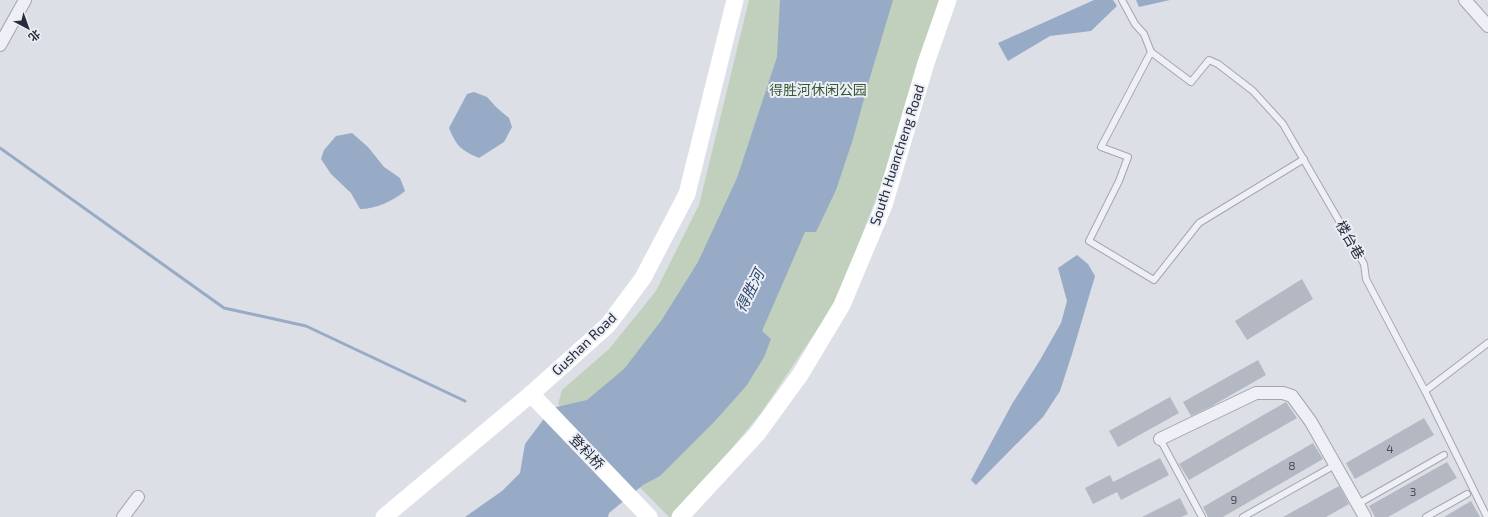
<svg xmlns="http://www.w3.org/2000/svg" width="1488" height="517" font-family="'Exo 2','Noto Sans SC',sans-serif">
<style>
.green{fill:#c0d0bd}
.water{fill:#97aac6}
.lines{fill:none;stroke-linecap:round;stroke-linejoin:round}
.stream{stroke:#97aac6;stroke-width:3}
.building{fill:#b3b8c3}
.lane-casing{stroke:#a2a6b0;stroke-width:8}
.street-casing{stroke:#a2a6b0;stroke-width:14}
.lane{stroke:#eff0f5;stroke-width:6}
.street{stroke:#eff0f5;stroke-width:12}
.secondary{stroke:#fff;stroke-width:17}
.labels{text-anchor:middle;stroke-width:4;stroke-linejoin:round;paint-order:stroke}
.number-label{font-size:12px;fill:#494f5e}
.park-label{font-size:14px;fill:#375834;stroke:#ebeef4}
.street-label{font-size:14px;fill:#262c3c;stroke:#ebeef4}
.water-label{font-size:15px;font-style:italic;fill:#31476f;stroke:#ebeef4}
</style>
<rect width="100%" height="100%" fill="#dcdfe6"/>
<!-- green -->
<polygon class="green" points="749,0 940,0 880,188 837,300 761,413 675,517 669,517 558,404 562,390 609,349 656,291 699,205"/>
<!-- water -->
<g class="water">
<polygon points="780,0 893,0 868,84 853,139 836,190 816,232 805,232 762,331 771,339 764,357 747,385 715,421 660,476 643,485 609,513 608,517 465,517 502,491 520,473 525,444 552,408 587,400 624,369 661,321 698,262 737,178 777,57"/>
<polygon points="1094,0 1113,0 1117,6 1091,31 1050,36 1008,61 998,43"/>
<polygon points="1136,0 1170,0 1139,7"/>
<path d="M474,92L487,97L497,108L509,118L512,127L504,142L479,158C461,150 457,147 449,128L467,94Z"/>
<path d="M352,133L368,147L384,167L400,178L405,191C393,201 376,209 360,209L351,193L331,174L321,159L324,150L336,136Z"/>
<polygon points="1077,255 1088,264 1095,276 1072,354 1060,391 1043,417 976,485 971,480 1012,404 1040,360 1061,323 1067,301 1058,268"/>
</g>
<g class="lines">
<!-- stream -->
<polyline class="stream" points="0,148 224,308 306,326 465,401"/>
</g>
<!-- building -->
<g class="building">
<polygon points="1302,279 1313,299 1247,340 1235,321"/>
<polygon points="1258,360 1266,375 1210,407 1191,416 1183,402"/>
<polygon points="1170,397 1179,413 1118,447 1109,431"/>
<polygon points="1286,402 1297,418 1189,480 1179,464"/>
<polygon points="1424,418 1434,435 1355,479 1346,463"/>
<polygon points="1313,443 1323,459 1223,517 1208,517 1203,507"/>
<polygon points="1160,458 1169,475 1121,500 1117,492 1093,504 1085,488 1110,475 1113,482"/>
<polygon points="1447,462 1457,478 1388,517 1375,517 1369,506"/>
<polygon points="1339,486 1349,504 1326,517 1283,517"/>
<polygon points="1180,498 1188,514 1181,517 1142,517"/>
<polygon points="1471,501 1480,517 1444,517"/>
</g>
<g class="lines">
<!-- lane casing -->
<g class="lane-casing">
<g id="lane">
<polyline points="1122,0 1135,24 1144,34 1151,52 1101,147 1128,157 1119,181 1089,241 1154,280 1199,223 1304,159"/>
<polyline points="1151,52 1191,82 1209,60 1218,64 1253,91 1283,124 1364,264 1366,279 1425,391 1487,517"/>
<polyline points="1425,391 1488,343"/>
<polyline points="1160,439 1202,517"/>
<polyline points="1358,504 1444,455"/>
<polyline points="1243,517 1335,465"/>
<polyline points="1426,517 1467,494"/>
</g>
</g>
<!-- street casing -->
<g class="street-casing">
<g id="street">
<polyline points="1465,0 1488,26"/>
<polyline points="0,45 25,0"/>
<polyline points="1160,439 1256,393 1283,393 1292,396 1311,422 1365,517"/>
<polyline points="123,517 138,497"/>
</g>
</g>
<!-- lane -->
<use href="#lane" class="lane"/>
<!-- street -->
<use href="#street" class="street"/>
<!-- secondary -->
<g class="secondary">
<polyline points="531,394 649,517"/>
<polyline points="384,517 531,394 608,325 643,278 687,194 735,0"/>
<polyline points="680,517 757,434 800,375 842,305 884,205 926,63 948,0"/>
</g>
</g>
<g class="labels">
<!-- number labels -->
<g class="number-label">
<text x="1390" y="453">4</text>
<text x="1292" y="470">8</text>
<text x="1413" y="496">3</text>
<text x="1234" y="504">9</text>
</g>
<!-- park labels -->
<g class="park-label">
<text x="818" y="95">得胜河休闲公园</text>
</g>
<!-- street labels -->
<g class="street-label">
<text transform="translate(897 155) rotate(-72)" y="5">South Huancheng Road</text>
<text transform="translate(1350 240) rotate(60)" y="5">楼台巷</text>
<text transform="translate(584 344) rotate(-44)" y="5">Gushan Road</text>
<text transform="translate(587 452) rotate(46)" y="5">登科桥</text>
</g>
<!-- water labels -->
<g class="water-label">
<text transform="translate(750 291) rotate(-63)" y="5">得胜河</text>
</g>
</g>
<!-- north arrow -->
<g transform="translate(28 28) rotate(139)" stroke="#ebeef4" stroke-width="3" paint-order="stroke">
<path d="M0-3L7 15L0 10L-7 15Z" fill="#262c3c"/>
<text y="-6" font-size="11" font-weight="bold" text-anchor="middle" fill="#262c3c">北</text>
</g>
</svg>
